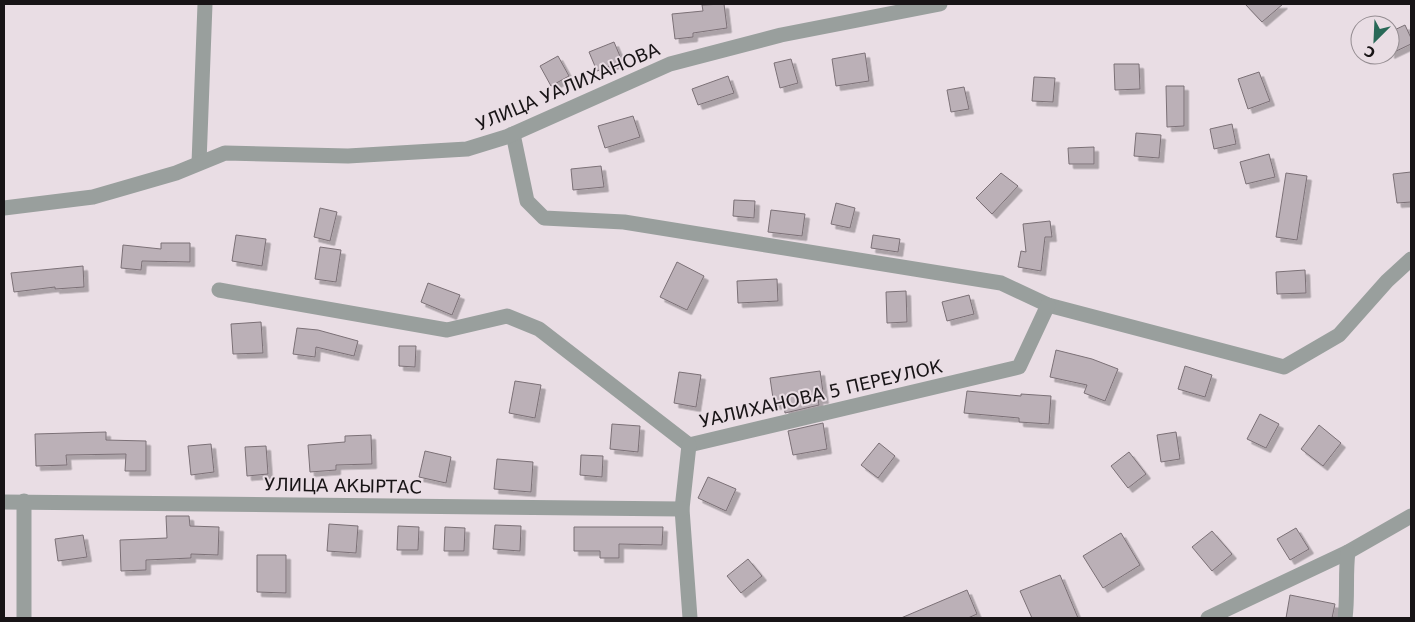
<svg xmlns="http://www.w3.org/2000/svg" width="1415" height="622" font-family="'DejaVu Sans',sans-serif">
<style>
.building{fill:#bbb0b7;stroke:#7b7076;filter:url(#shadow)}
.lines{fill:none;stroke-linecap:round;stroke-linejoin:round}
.minor{stroke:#999f9d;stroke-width:15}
.labels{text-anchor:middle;stroke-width:4;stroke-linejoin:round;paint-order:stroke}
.street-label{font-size:18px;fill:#181416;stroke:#e9dde4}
</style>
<defs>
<filter id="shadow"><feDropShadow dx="4.5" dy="4.5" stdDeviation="0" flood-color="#0004"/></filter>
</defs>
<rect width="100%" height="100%" fill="#e9dde4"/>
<!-- building -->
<g class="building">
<polygon points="724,4 727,28 693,33 693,37 675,39 672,14 703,11 702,5"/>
<polygon points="1245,4 1283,4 1262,22"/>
<polygon points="1405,25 1411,38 1411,44 1390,54 1390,32"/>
<polygon points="614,42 622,61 597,71 589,52"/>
<polygon points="865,53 869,81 836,86 832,59"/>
<polygon points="558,56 569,76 551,86 540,66"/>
<polygon points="791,59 798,83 780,88 774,63"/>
<polygon points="1114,64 1139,64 1140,89 1115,90"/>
<polygon points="1259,72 1270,101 1248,109 1238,79"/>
<polygon points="728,76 734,93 698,105 692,89"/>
<polygon points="1034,77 1055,78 1053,102 1032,101"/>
<polygon points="1166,86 1184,86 1184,126 1167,127"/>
<polygon points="964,87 969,109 951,112 947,90"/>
<polygon points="633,116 640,137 605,148 598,126"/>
<polygon points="1232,124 1236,144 1214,149 1210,129"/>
<polygon points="1136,133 1161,135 1159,158 1134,156"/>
<polygon points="1094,147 1094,164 1069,164 1068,148"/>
<polygon points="1269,154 1275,177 1246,184 1240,162"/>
<polygon points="601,166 604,187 573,190 571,169"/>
<polygon points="1411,172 1411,202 1397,203 1393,174"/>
<polygon points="1001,173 1018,186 992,214 976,198"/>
<polygon points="1286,173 1307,176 1297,240 1276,237"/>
<polygon points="734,200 755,201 754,218 733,216"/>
<polygon points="836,203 855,208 850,228 831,224"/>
<polygon points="320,208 337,212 330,241 314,237"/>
<polygon points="771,210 805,214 802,236 768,232"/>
<polygon points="1050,221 1052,237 1045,237 1041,271 1018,267 1021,251 1026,252 1023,224"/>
<polygon points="236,235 266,239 262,266 232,261"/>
<polygon points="873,235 900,239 898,252 871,248"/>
<polygon points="161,243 190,243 190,262 142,261 141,270 121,268 123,245 161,249"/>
<polygon points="320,247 341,250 336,282 315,279"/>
<polygon points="677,262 704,276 687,310 660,297"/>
<polygon points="83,266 84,287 55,289 55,287 14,292 11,273"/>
<polygon points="1305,270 1306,293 1277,294 1276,272"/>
<polygon points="777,279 778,301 738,303 737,281"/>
<polygon points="428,283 460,295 452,315 421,302"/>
<polygon points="906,291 907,322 887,323 886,292"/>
<polygon points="969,295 974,314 947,321 942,302"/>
<polygon points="261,322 263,353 233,354 231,324"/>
<polygon points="297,328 318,330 358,341 354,356 316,347 315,357 293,354"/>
<polygon points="399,346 416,346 415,367 399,366"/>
<polygon points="1056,350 1092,359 1118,369 1105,401 1084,393 1087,385 1050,377"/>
<polygon points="1185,366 1212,375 1205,397 1178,389"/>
<polygon points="820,371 824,399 818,399 819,405 785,413 784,404 774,405 770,378"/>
<polygon points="679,372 701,375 696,407 674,403"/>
<polygon points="515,381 541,385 535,418 509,413"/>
<polygon points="967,391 1021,396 1021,394 1051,396 1049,424 1019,422 1019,418 964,413"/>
<polygon points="1260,414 1279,424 1266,448 1247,439"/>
<polygon points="823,423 827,449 793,455 788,431"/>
<polygon points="612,424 640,426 638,452 610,449"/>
<polygon points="1319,425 1341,443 1323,466 1301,449"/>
<polygon points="106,432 106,440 146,441 146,471 125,471 126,454 66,455 67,465 36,466 35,434"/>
<polygon points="1176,432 1180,459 1161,462 1157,435"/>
<polygon points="371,435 372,464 336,465 336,470 310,472 308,445 345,442 345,436"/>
<polygon points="879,443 895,456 878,478 861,465"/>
<polygon points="211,444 214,472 191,475 188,446"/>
<polygon points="266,446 268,474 247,476 245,447"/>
<polygon points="425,451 451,457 446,483 419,477"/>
<polygon points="1129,452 1146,474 1128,488 1111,466"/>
<polygon points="581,455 603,456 602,477 580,475"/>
<polygon points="497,459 533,462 531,492 494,489"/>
<polygon points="708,477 736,489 726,511 698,498"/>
<polygon points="166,516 189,516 190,526 219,527 218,555 191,554 191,558 146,560 146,570 121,571 120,540 167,538"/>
<polygon points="329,524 358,526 356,553 327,551"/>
<polygon points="495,525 521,526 520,551 493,549"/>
<polygon points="398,526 419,527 418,550 397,550"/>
<polygon points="445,527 465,528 464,551 444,551"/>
<polygon points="574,527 663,527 662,545 619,544 619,558 600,558 600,551 574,551"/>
<polygon points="1296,528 1309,549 1290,560 1277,539"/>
<polygon points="1212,531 1232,554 1212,571 1192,547"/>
<polygon points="1121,533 1140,565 1103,588 1083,556"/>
<polygon points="83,535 87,557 58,561 55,539"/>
<polygon points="257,555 286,555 286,593 257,592"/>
<polygon points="748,559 762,576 741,593 727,576"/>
<polygon points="1060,575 1078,618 1032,618 1020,591"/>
<polygon points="967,590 977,614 968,618 901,618"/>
<polygon points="1290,595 1335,604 1332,618 1286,618"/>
</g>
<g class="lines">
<!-- minor -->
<g class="minor">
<polyline points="513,134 527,201 544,218 624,222 1001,283 1048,305 1284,367 1339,335 1387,281 1411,259"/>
<polyline points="199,163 205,4"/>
<polyline points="4,208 93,197 176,173 225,153 348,156 467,149 506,137 670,64 781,35 940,4"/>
<polyline points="219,290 447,330 507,316 539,329 689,445 1019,367 1048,305"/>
<polyline points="689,445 682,509 690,618"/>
<polyline points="4,502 682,509"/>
<polyline points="24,618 24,501"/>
<polyline points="1208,618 1348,552 1411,516"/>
<path d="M1345,618C1348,596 1345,574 1348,552"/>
</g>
</g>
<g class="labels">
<!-- street labels -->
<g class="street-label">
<text transform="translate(568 87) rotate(-23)" y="6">УЛИЦА УАЛИХАНОВА</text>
<text transform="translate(821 394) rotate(-13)" y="6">УАЛИХАНОВА 5 ПЕРЕУЛОК</text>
<text transform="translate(343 486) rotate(1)" y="6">УЛИЦА АКЫРТАС</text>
</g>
</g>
<!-- border -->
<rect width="1415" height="622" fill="none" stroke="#181416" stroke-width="10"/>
<!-- north arrow -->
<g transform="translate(1375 40) rotate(204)"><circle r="24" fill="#e9dde4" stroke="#958d92"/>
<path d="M0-4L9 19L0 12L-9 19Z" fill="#286857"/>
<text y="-8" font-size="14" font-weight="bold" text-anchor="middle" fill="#181416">С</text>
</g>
</svg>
